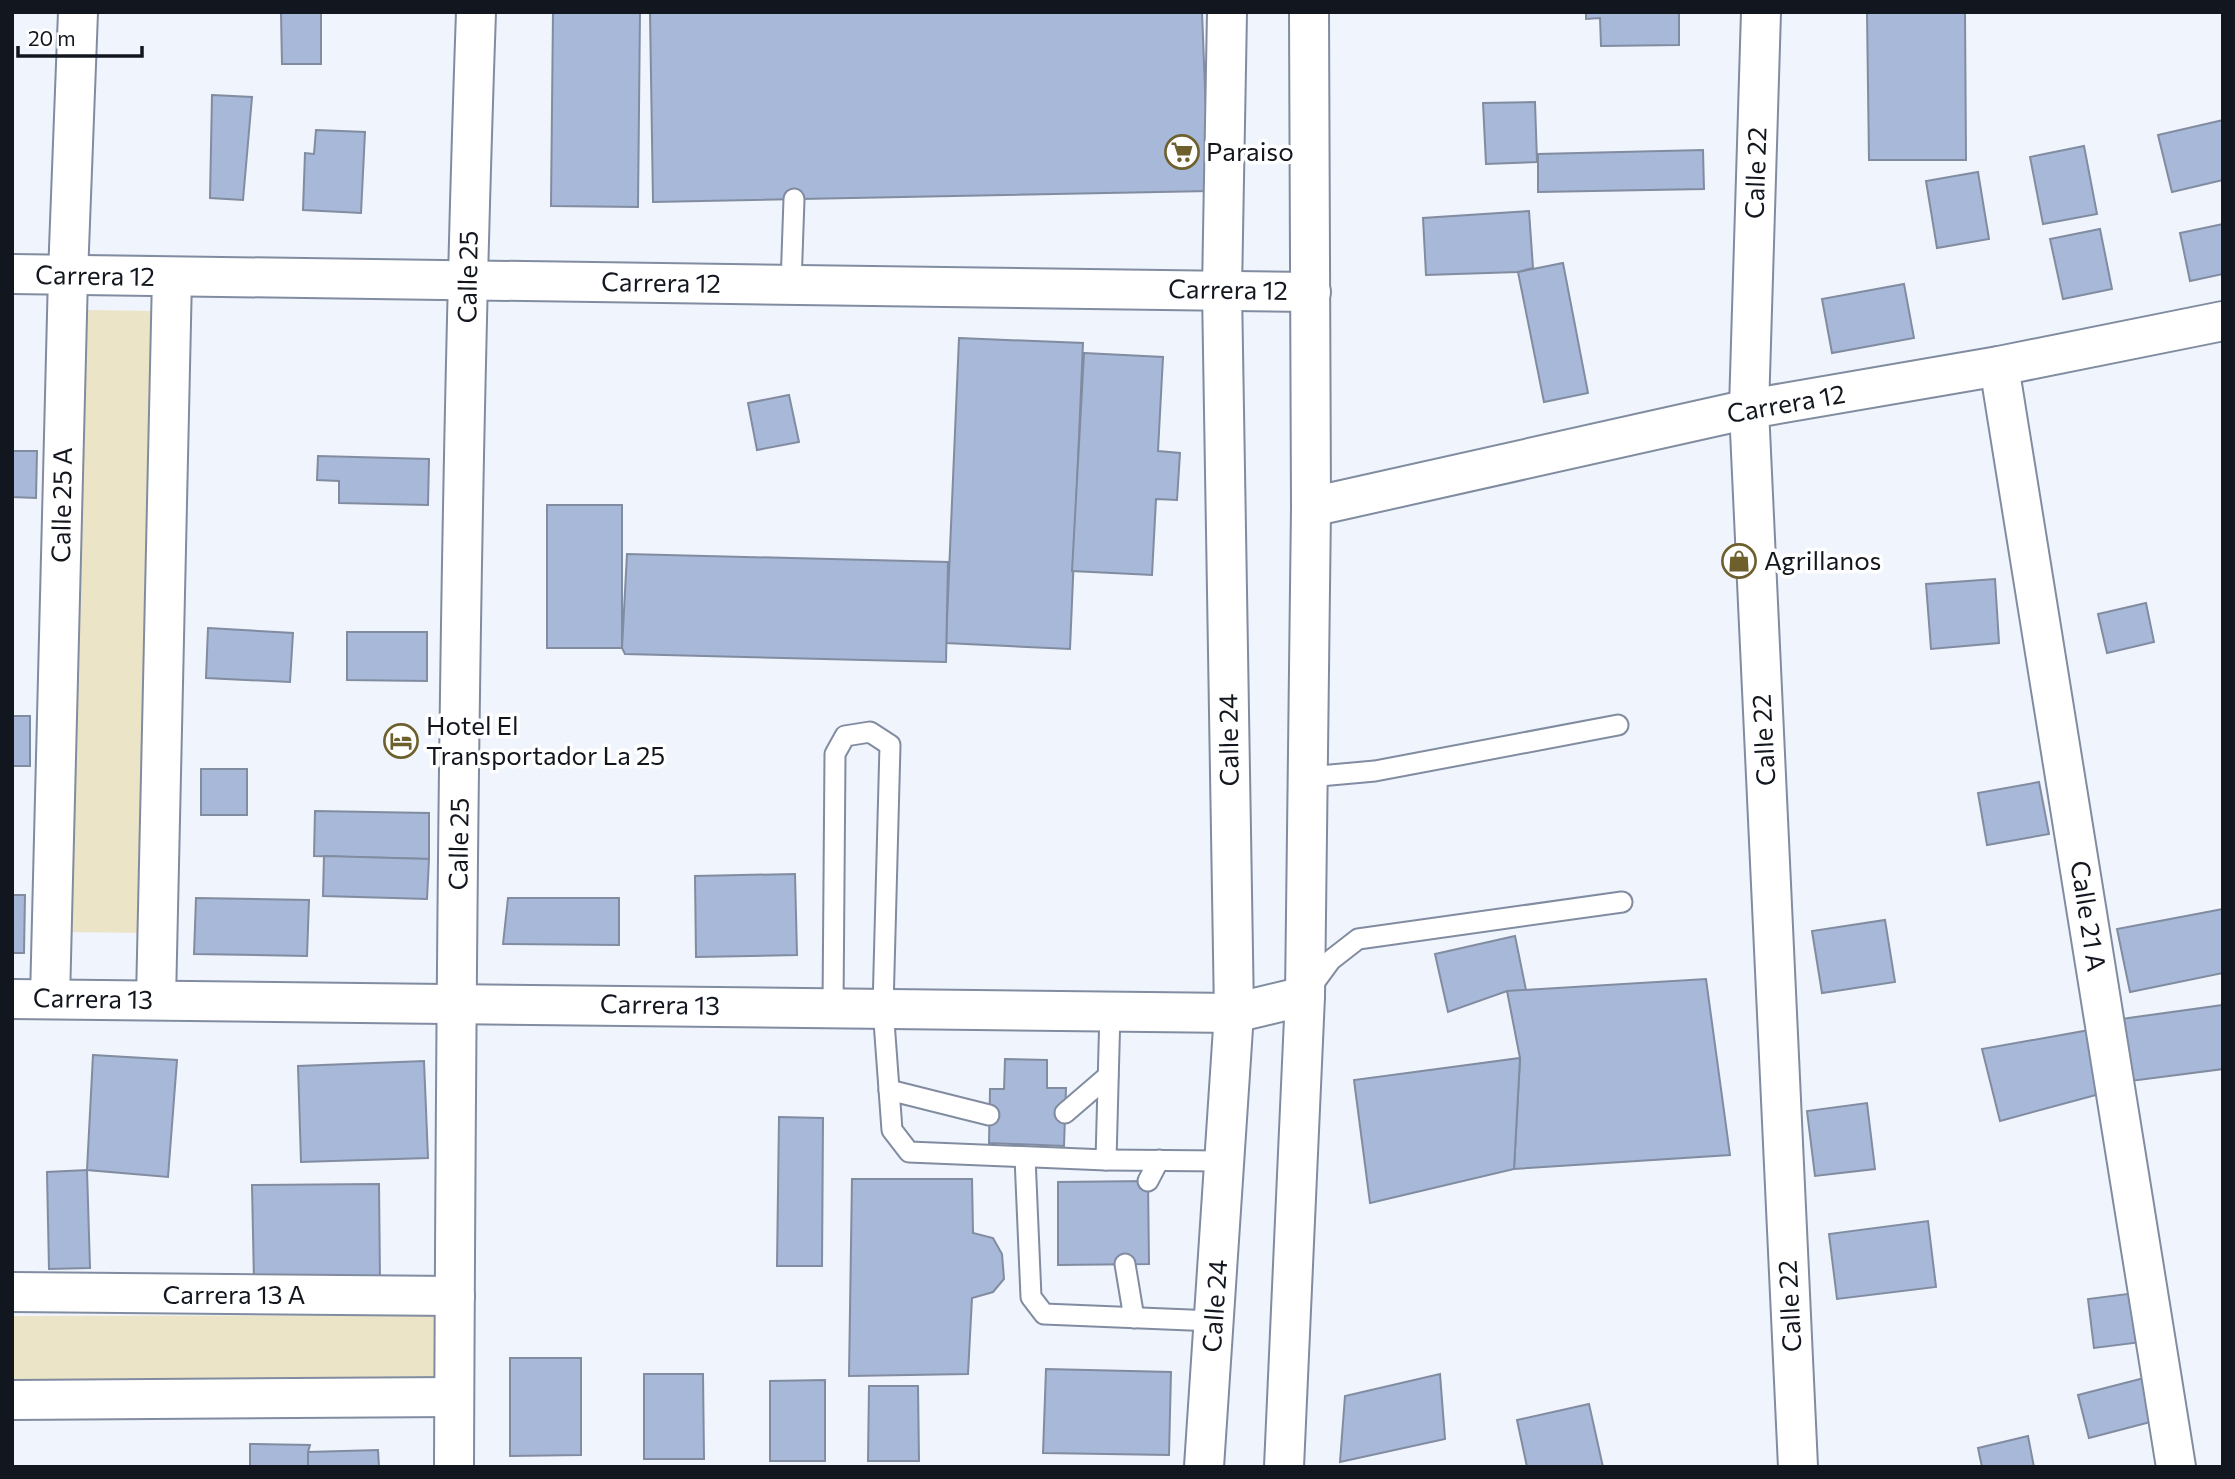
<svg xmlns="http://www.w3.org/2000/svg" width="2235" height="1479" font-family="Commissioner,sans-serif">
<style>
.green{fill:#ece4c7}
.building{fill:#a8b8d9;stroke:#818ca0;stroke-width:2}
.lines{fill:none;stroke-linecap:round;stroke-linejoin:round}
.service-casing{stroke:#818ca0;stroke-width:23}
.minor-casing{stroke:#818ca0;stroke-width:42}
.tertiary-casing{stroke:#818ca0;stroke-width:42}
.service{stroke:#fff;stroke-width:19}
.minor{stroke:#fff;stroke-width:38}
.tertiary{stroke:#fff;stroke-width:38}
.labels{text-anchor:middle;stroke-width:7;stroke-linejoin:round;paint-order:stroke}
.poi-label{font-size:26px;fill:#12161e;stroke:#fff;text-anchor:start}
.street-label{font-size:26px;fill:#12161e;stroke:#fff}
</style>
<rect width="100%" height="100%" fill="#eff4fd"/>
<!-- green -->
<g class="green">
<polygon points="84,310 157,311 142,933 69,932"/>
<polygon points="442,1315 441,1387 12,1391 12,1316"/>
</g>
<!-- building -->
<g class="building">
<polygon points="281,12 321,12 321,64 282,64"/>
<polygon points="553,12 640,12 638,207 551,206"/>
<polygon points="650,12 1202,12 1209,191 653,202"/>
<polygon points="1586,12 1679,12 1679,45 1601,46 1600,18 1586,19"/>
<polygon points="1867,12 1965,12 1966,160 1869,160"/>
<polygon points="212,95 252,97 243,200 210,198"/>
<polygon points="1535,102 1537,162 1486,164 1483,103"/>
<polygon points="2223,120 2223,180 2172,192 2158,135"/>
<polygon points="316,130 365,132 361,213 303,210 305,153 314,154"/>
<polygon points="2084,146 2097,214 2043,224 2030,157"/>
<polygon points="1703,150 1704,189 1538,192 1538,154"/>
<polygon points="1978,172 1989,239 1937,248 1926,181"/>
<polygon points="1529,211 1533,268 1518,272 1426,275 1423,218"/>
<polygon points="2223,224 2223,274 2190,281 2180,233"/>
<polygon points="2100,229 2112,289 2063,299 2050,239"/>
<polygon points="1563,263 1588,393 1544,402 1518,272"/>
<polygon points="1904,284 1914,338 1832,353 1822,299"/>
<polygon points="959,338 1083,343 1070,649 946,643"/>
<polygon points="1084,353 1163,357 1158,451 1180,453 1177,500 1156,499 1152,575 1072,571"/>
<polygon points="789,395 799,442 757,450 748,403"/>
<polygon points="12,451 37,451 36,498 12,497"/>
<polygon points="318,456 429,459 428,505 339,503 339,481 317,480"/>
<rect x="547" y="505" width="75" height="143"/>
<polygon points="627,554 948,562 946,662 625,654 622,648"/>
<polygon points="1995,579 1999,643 1931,649 1926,584"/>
<polygon points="2146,603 2154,642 2107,653 2098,614"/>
<polygon points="208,628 293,633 290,682 206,678"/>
<polygon points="347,632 427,632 427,681 347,680"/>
<rect x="12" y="716" width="18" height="50"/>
<rect x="201" y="769" width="46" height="46"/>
<polygon points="2039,782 2049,834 1987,845 1978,793"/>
<polygon points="315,811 429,813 429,859 314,856"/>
<polygon points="324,856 429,859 427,899 323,896"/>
<polygon points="795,874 797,955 696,957 695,876"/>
<polygon points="12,895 25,895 24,953 12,953"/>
<polygon points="196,898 309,900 307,956 194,954"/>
<polygon points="508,898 619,898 619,945 503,944"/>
<polygon points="2223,909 2223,973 2130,992 2117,929"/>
<polygon points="1885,920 1895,982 1822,993 1812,931"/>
<polygon points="1515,936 1527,995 1507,991 1448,1012 1435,954"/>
<polygon points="1706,979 1730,1155 1514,1169 1520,1058 1507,991"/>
<polygon points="2223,1005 2223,1069 2123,1082 2114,1020"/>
<polygon points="2095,1029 2107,1092 2000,1121 1982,1049"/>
<polygon points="93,1055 177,1060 168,1177 87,1170"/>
<polygon points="1520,1058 1514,1169 1370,1203 1354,1080"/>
<polygon points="1005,1059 1047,1060 1047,1088 1066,1088 1064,1146 989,1143 990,1089 1004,1089"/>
<polygon points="424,1061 428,1158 301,1162 298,1066"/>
<polygon points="1867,1103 1875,1169 1815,1176 1807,1111"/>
<polygon points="779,1117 823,1118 822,1266 777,1266"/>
<polygon points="87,1170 90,1268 49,1269 47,1172"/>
<polygon points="852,1179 972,1179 973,1233 993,1238 1002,1254 1004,1279 993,1292 972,1298 968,1374 849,1376"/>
<polygon points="1148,1181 1149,1264 1058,1265 1058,1182"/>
<polygon points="379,1184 380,1281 254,1282 252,1185"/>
<polygon points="1928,1221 1936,1287 1837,1299 1829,1234"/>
<polygon points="2135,1293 2142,1342 2094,1348 2088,1299"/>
<polygon points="510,1358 581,1358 581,1455 510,1456"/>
<polygon points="1046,1369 1171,1372 1169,1455 1043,1453"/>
<polygon points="644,1374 703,1374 704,1459 644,1459"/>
<polygon points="1440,1374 1445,1439 1340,1462 1345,1396"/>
<polygon points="2148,1377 2158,1420 2089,1438 2078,1395"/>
<polygon points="825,1380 825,1461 770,1461 770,1381"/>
<polygon points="869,1386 918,1386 919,1461 868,1461"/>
<polygon points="1589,1404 1603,1467 1527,1467 1517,1420"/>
<polygon points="2028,1436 2034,1467 1982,1467 1978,1448"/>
<polygon points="250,1444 310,1445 308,1452 308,1467 250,1467"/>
<polygon points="378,1450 379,1467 308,1467 308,1452"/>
</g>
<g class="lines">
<!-- service casing -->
<g class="service-casing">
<g id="service">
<polyline points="791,285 794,199"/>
<polyline points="1308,777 1375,771 1618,725"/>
<polyline points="1309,990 1331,960 1358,939 1622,902"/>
<polyline points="833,1008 835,754 845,736 870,732 890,745 883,1008 892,1130 909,1152 1106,1160 1110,1011"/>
<polyline points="889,1090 989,1115"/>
<polyline points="1065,1113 1108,1076"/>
<polyline points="1025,1157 1031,1297 1044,1314 1214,1321"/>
<polyline points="1106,1160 1224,1161"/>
<polyline points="1148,1181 1159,1160"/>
<polyline points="1125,1264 1134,1318"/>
</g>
</g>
<!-- minor casing -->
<g class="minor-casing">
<g id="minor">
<polyline points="1761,12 1749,409 1798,1467"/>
<polyline points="12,274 1311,292"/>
<polyline points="1999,366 2176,1467"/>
<polyline points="1311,507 1749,409 1999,366 2223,321"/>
<polyline points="12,999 1234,1013 1305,996"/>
<polyline points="50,999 68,275 78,12"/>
<polyline points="156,1000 172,277"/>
<polyline points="12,1292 455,1296"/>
<polyline points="12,1400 454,1397"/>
<path d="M454,1467C456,982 459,497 476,12"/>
</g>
</g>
<!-- tertiary casing -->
<g class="tertiary-casing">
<g id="tertiary">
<polyline points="1204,1467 1234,1013 1222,290 1227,12"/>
<polyline points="1284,1467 1305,996 1311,507 1309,12"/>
</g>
</g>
<!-- service -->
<use href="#service" class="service"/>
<!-- minor -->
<use href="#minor" class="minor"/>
<!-- tertiary -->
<use href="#tertiary" class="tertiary"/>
</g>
<!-- icons -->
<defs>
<g id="supermarket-ring" transform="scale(1.75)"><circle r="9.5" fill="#fff" stroke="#6e602d" stroke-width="1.5"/><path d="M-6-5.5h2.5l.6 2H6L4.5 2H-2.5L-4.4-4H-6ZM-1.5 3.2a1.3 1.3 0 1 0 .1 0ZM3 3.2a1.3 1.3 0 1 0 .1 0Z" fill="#6e602d"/></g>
<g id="shop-ring" transform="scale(1.75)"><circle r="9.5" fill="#fff" stroke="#6e602d" stroke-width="1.5"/><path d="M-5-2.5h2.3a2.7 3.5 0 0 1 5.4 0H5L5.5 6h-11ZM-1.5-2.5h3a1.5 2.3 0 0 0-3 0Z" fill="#6e602d"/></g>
<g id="hotel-ring" transform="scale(1.75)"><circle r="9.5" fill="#fff" stroke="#6e602d" stroke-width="1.5"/><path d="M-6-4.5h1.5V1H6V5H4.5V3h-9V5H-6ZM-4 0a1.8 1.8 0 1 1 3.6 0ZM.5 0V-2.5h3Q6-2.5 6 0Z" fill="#6e602d"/></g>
</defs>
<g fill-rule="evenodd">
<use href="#supermarket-ring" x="1182" y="152"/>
<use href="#shop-ring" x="1739" y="561"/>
<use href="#hotel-ring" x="401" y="741"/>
</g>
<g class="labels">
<!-- poi labels -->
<g class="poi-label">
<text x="1206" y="161">Paraiso</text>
<text x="1764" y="570">Agrillanos</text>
<text x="426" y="735">Hotel El<tspan x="426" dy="30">Transportador La 25</tspan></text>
</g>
<!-- street labels -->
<g class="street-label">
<text transform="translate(1756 173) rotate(-88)" y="9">Calle 22</text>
<text transform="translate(95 276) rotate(1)" y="9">Carrera 12</text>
<text transform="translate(468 277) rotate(-89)" y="9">Calle 25</text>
<text transform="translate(661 283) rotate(1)" y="9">Carrera 12</text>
<text transform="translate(1228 290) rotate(1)" y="9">Carrera 12</text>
<text transform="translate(1786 404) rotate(-10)" y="9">Carrera 12</text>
<text transform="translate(62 505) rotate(-89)" y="9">Calle 25 A</text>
<text transform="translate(1229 740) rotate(-91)" y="9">Calle 24</text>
<text transform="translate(1764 740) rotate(-93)" y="9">Calle 22</text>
<text transform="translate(459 844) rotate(-89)" y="9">Calle 25</text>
<text transform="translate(2088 916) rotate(81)" y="9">Calle 21 A</text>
<text transform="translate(93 999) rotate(1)" y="9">Carrera 13</text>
<text transform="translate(660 1005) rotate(1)" y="9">Carrera 13</text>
<text x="234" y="1304">Carrera 13 A</text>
<text transform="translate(1215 1306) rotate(-86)" y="9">Calle 24</text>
<text transform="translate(1790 1306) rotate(-93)" y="9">Calle 22</text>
</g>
</g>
<!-- border -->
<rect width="2235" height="1479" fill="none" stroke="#12161e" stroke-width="28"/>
<!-- scale -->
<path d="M18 46v10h124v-10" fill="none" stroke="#12161e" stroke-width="3.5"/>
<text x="28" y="46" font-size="21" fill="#12161e" stroke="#ffffff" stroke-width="5" paint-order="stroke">20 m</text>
</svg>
